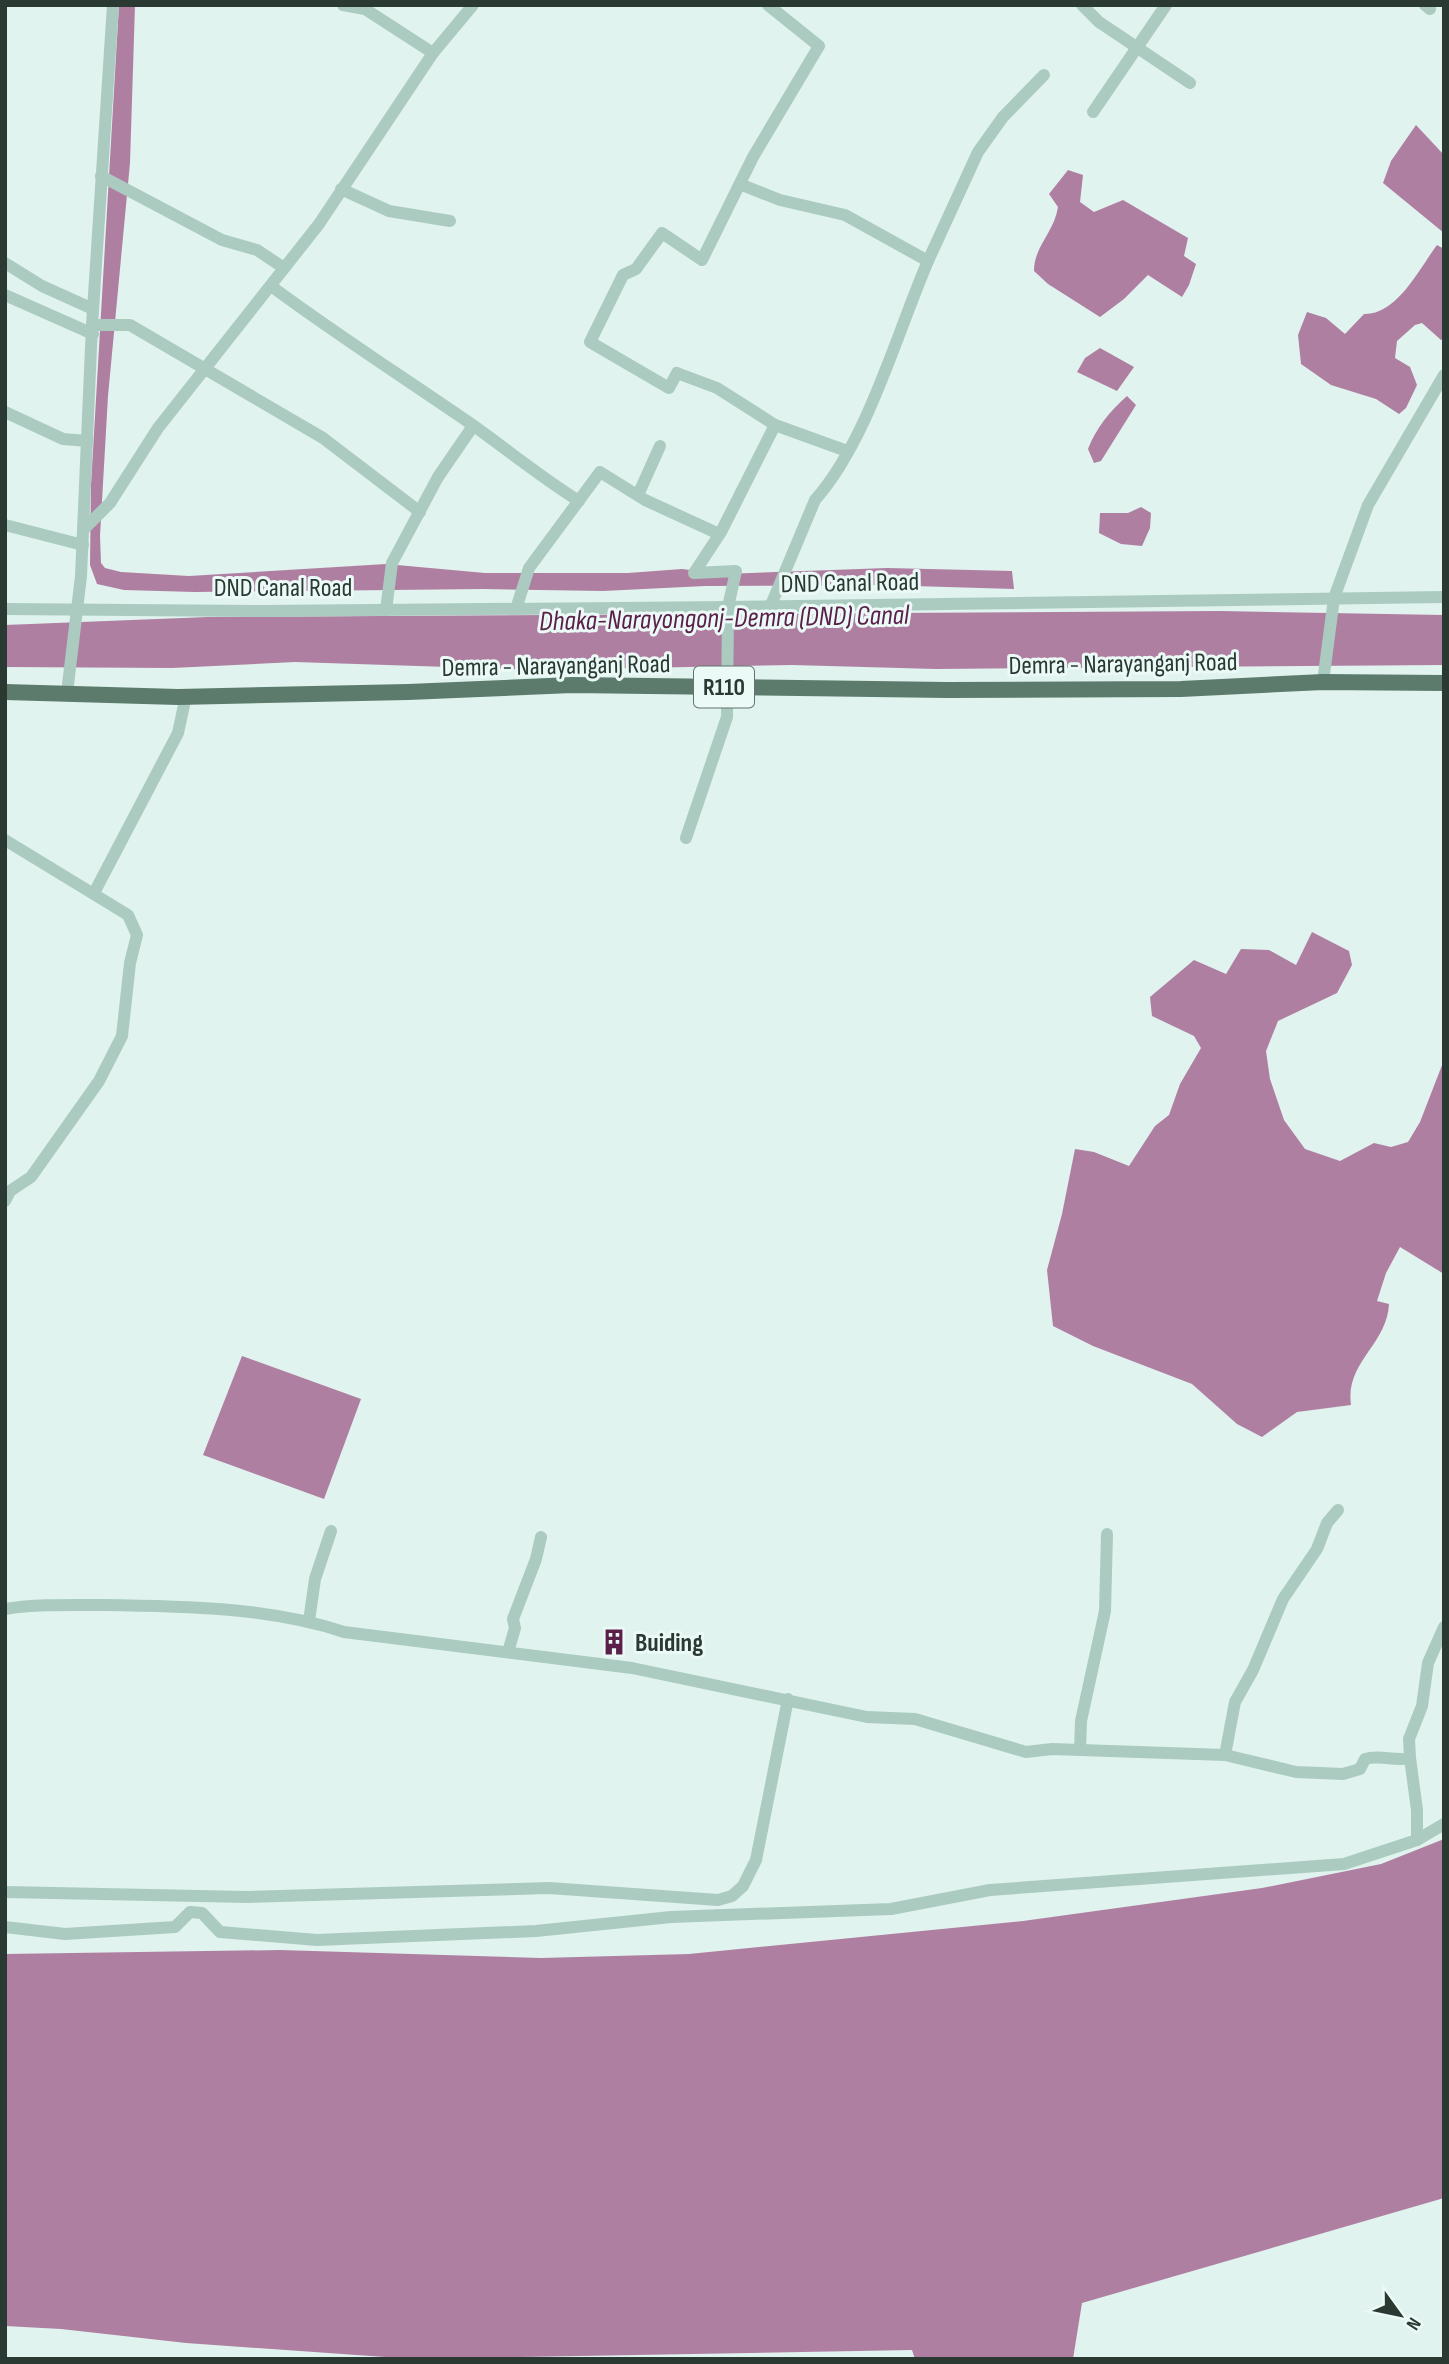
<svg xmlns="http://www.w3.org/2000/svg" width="1449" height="2364" font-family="'Sofia Sans Condensed',sans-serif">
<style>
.water{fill:#af7fa2}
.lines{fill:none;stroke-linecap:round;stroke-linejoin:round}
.minor{stroke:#abcbc1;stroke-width:12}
.major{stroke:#5c7b6d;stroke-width:16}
.labels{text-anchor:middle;stroke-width:6;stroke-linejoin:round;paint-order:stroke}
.shield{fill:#ecfaf7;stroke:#64736d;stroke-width:2}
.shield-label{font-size:24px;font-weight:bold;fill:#2a3932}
.street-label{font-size:26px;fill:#2a3932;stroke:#ecfaf7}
.poi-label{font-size:26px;font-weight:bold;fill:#2a3932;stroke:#ecfaf7;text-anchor:start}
.water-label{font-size:28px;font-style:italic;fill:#5a2049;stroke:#ecfaf7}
</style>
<rect width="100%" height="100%" fill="#e0f3ee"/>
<!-- water -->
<g class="water">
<polygon points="119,5 135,5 130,163 108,396 100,536 101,563 105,568 121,572 189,576 386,564 485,573 628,573 682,569 724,574 887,568 1012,571 1014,589 880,585 705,586 603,591 483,589 195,592 124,590 97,584 90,565 91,485"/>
<polygon points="1416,125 1444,155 1444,233 1383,183 1391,161"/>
<path d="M1068,170L1083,175L1080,202L1094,212L1123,200L1188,238L1184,256L1196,264L1189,285L1182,297L1148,275L1124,299L1100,317L1048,284L1034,271C1034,246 1054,233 1058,207L1049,194Z"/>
<path d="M1437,245L1444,249V338L1441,340L1422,323L1415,325L1397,341L1395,358L1410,367L1417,385L1406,408L1399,414L1376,399L1331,385L1301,364L1298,335L1307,312L1326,318L1345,334L1364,314C1397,315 1419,269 1437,245Z"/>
<polygon points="1100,348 1134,367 1117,391 1077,372 1085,358"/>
<path d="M1127,396L1136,405L1101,461L1094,463L1088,449C1096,428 1110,411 1127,396Z"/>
<polygon points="1141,507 1151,513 1150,528 1142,546 1121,544 1099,533 1100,513 1128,513"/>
<polygon points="1220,611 1444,615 1444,665 936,669 792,665 538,670 295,662 172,668 5,667 5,625 208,617"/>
<path d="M1312,932L1349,951L1352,965L1337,993L1278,1021L1266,1051L1270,1079L1284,1120L1305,1149L1340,1161L1374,1143L1391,1147L1408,1142L1420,1122L1444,1060V1274L1400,1247L1386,1273L1377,1301L1389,1304C1387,1345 1345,1362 1351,1405L1297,1412L1262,1437L1237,1424L1192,1384L1093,1346L1053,1326L1047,1270L1062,1214L1075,1149L1094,1152L1129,1166L1155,1126L1169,1115L1180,1084L1201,1048L1194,1036L1152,1016L1150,997L1194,960L1226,974L1241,949L1269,950L1296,965Z"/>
<polygon points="242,1356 361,1399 324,1499 203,1455"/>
<polygon points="1444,1839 1444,2198 1082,2303 1073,2359 915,2359 912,2350 413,2359 186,2343 61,2329 5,2326 5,1954 280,1950 541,1958 689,1954 1023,1921 1262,1888 1381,1864"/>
</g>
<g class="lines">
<!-- minor -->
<g class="minor">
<polyline points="343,5 365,9 433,53"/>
<polyline points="768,5 819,46 753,157 702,260 662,233 636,269 623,275 590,342 669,388 677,373 717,388 775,425 847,451"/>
<polyline points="1082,5 1099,22 1190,83"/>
<polyline points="1425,5 1430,9"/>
<polyline points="1093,112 1166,5"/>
<polyline points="101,176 222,240 257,250 284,268"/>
<path d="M742,185L780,200L845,215L928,261C896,335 868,440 815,500L771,605"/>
<polyline points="341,189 389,211 450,221"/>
<polyline points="928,261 978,152 1003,117 1044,75"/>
<polyline points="5,263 42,286 93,309"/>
<path d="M271,286C337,335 406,379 474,426C509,451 542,478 579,501"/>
<polyline points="5,295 93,334"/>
<polyline points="92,325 130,325 323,438 420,512"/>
<polyline points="5,412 63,439 88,441"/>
<polyline points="638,495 660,446"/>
<polyline points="5,525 83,545"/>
<polyline points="84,529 110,503 158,428 319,224 433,53 473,5"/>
<polyline points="5,609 262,611 728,607 1444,597"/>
<polyline points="516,609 529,568 600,472 645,500 719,534"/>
<polyline points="386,610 392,563 438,477 473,426"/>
<polyline points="1323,682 1334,598 1368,505 1444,375"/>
<polyline points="67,693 81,576 92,325 113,5"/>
<polyline points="686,838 727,717 728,607 736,571 694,573 721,532 775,425"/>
<polyline points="5,840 128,915 137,935 130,963 122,1036 99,1081 31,1177 10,1191 5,1201"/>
<polyline points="94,893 178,733 186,696"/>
<path d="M5,1609C37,1604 69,1605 101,1605C182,1606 269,1607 344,1632L632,1668L867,1717L915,1719L1026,1752L1052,1749L1225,1755L1296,1772L1343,1774L1360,1769L1365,1759C1381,1754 1394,1762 1410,1758L1409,1739L1422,1706L1428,1663L1444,1627"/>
<polyline points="309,1621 315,1579 331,1531"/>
<polyline points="508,1652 515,1628 513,1619 536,1559 541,1537"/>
<polyline points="1080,1750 1081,1721 1105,1611 1107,1534"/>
<polyline points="1225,1755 1235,1702 1253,1670 1283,1599 1317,1549 1327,1523 1338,1510"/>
<polyline points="1410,1758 1417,1810 1417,1840"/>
<polyline points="5,1892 247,1897 549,1888 718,1900 732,1896 743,1886 756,1860 788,1699"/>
<polyline points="5,1927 65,1934 175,1927 190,1912 202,1913 220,1932 317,1940 536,1931 671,1917 891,1909 990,1890 1344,1864 1417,1840 1444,1824"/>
</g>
<!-- major -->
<polyline class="major" points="5,692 178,697 408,692 572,685 947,690 1181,689 1323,682 1444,683"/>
</g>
<!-- icons -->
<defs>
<g id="building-bare" transform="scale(2.1)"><path d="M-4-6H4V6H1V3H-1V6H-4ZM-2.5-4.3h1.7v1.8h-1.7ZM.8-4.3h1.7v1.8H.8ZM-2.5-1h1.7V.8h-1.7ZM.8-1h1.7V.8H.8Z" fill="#5a2049" stroke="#ecfaf7" stroke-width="2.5" paint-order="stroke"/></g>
</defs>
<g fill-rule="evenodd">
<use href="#building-bare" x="614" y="1642"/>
</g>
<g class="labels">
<!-- shield labels -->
<rect class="shield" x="694" y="666.5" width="60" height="41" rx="5"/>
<g class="shield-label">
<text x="724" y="695">R110</text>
</g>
<!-- street labels -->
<g class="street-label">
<text transform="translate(850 582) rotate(-1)" y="9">DND Canal Road</text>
<text x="283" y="596">DND Canal Road</text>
<text transform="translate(1123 663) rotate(-1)" y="9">Demra - Narayanganj Road</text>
<text transform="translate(556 665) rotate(-1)" y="9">Demra - Narayanganj Road</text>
</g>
<!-- poi labels -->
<g class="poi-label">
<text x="635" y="1651">Buiding</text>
</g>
<!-- water labels -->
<g class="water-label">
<text transform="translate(724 617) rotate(-1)" y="10">Dhaka-Narayongonj-Demra (DND) Canal</text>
</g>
</g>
<!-- border -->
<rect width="1449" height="2364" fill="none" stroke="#2a3932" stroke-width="14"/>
<!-- north arrow -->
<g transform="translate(1400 2315) rotate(123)" stroke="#ecfaf7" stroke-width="5" paint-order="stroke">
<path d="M0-5L12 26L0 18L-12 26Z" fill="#2a3932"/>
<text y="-10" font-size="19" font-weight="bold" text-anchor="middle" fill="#2a3932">N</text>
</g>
</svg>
